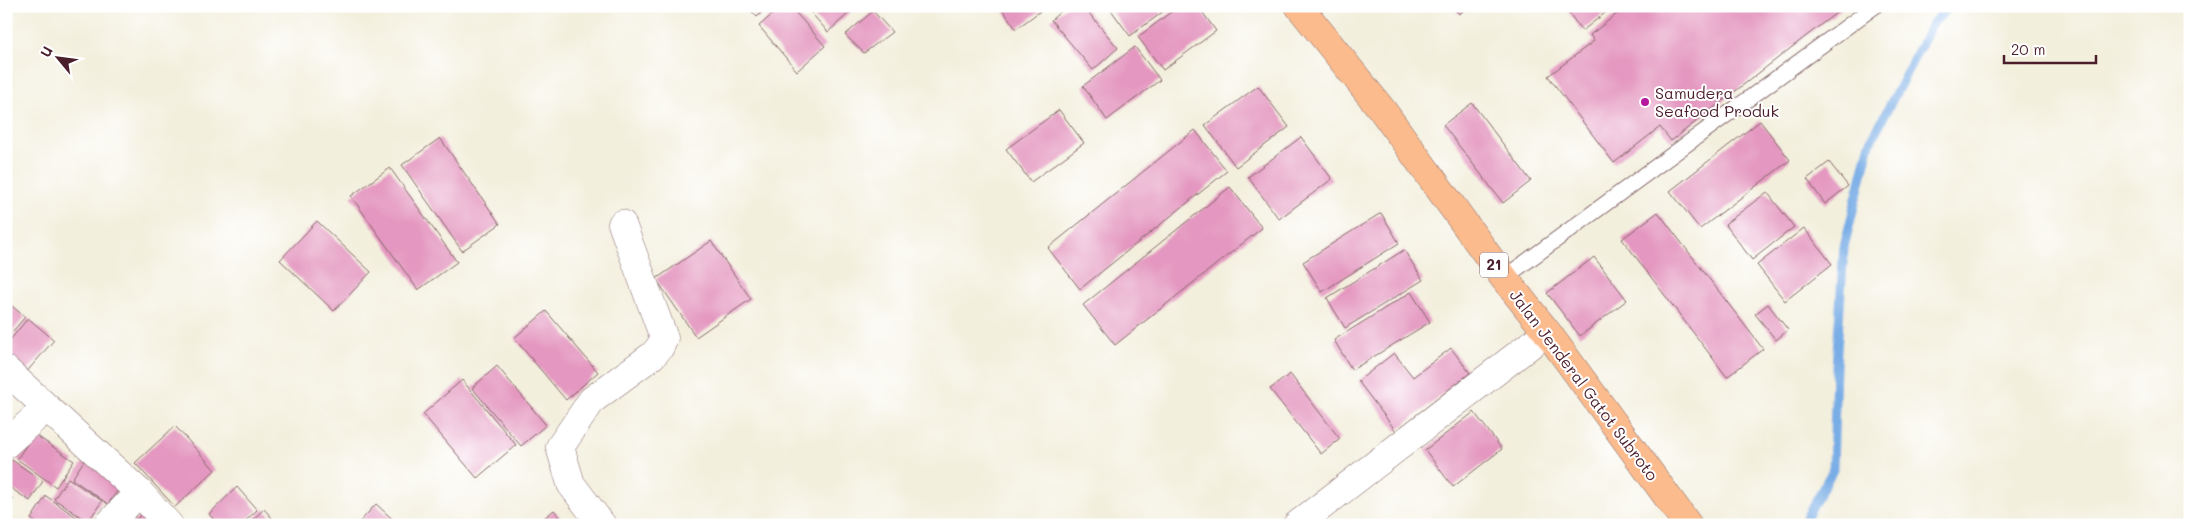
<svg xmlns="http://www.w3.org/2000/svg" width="2196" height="531" font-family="Mali,sans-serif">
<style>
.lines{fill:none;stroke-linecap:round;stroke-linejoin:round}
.stream{stroke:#79ade6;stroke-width:9}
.building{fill:#e497c0}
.service-casing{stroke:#856869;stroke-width:17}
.minor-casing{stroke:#856869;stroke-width:29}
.trunk-casing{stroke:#856869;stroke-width:29}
.service{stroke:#fff;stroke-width:15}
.minor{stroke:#fff;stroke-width:28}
.trunk{stroke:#fbbb8d;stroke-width:28}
.poi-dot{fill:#b5179e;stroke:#fff;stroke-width:2}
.labels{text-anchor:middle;stroke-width:4;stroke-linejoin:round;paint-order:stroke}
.shield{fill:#fff;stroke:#80626b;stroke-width:1}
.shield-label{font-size:15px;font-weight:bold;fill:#4a1f2b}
.poi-label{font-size:16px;fill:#4a1f2b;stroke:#fff;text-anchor:start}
.street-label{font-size:16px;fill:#4a1f2b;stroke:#fff}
</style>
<rect width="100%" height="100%" fill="#fff"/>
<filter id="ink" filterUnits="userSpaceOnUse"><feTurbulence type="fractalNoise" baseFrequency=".02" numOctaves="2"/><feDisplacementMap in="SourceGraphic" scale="10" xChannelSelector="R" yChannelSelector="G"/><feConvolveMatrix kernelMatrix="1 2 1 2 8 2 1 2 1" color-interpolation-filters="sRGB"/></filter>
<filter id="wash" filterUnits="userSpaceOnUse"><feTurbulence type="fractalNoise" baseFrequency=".0096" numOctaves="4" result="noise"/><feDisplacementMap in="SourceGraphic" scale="20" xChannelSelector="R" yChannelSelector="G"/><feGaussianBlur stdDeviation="1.12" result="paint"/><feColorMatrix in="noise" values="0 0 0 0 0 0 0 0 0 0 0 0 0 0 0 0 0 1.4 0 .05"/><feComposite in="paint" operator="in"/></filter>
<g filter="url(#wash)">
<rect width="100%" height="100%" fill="#f3efdd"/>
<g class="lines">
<!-- stream -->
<polyline class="stream" points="1802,525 1833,470 1836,367 1844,247 1870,143 1932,24 1950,6"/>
</g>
<g id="blocks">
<!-- building -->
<g class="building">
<polygon points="747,6 769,6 757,17"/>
<polygon points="782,6 790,6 825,46 797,71 759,26"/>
<polygon points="805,6 857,6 828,32"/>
<polygon points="1000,6 1047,6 1016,29"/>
<polygon points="1067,6 1083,6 1118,48 1093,70 1051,20"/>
<polygon points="1116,6 1171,6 1130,36 1111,10"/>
<polygon points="1179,6 1198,6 1216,31 1163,70 1138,37"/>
<polygon points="1453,6 1470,6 1459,14"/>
<polygon points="1564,6 1614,6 1582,31"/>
<polygon points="1627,6 1845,6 1671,141 1660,127 1614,163 1548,76 1594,41 1590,35"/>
<polygon points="873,11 892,32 864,53 845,35"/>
<polygon points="1135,47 1160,80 1107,120 1083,86"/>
<polygon points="1258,86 1289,127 1236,167 1205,125"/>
<polygon points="1472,103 1531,181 1503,203 1443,125"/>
<polygon points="1059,110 1084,143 1031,182 1006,149"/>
<polygon points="1760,121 1790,160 1700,229 1670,191"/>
<polygon points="1195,130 1227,171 1080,289 1048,248"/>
<polygon points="1301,137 1332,179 1279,219 1248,177"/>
<polygon points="440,138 500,224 462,251 402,165"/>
<polygon points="1829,162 1848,186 1825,204 1807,179"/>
<polygon points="390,168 457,262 418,290 351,196"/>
<polygon points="1230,187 1262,228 1115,345 1083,305"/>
<polygon points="1767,192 1794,227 1752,260 1725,224"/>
<polygon points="1658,212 1763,349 1727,377 1622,239"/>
<polygon points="1381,213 1399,243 1322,292 1303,262"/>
<polygon points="317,221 371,272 334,311 280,260"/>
<polygon points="1804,228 1832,264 1785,301 1757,265"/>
<polygon points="711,241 751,299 696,337 656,279"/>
<polygon points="1404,250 1423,280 1345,328 1327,298"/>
<polygon points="1594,257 1627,300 1580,336 1547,293"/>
<polygon points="1411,292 1430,322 1352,370 1334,340"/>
<polygon points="6,301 25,317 6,339"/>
<polygon points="1768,304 1788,330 1776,340 1755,314"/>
<polygon points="546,311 598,372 566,400 514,338"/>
<polygon points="28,318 54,340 24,375 6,359 6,345"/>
<polygon points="1451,348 1470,373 1396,431 1358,381 1394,353 1413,377"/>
<polygon points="497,366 546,425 521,446 472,388"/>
<polygon points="1290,374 1340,439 1321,454 1270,389"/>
<polygon points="462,380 516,445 477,478 423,414"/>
<polygon points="1474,412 1502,449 1453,487 1425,450"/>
<polygon points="175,426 215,470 175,507 135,463"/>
<polygon points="34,434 74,461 56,487 17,459"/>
<polygon points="87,456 124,482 108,504 72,479"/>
<polygon points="12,460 43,481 30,501 6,485 6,468"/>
<polygon points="68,478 102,501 88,522 54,499"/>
<polygon points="237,487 257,510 241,525 218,525 209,514"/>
<polygon points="6,494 13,499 6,508"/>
<polygon points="46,496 82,521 79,525 39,525 31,519"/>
<polygon points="376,504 399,525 357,525"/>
<polygon points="264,509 278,525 247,525"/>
<polygon points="554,510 567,525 536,525"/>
<polygon points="142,514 152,525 130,525"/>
</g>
</g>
</g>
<g filter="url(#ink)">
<use href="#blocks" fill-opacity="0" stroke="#856869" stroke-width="1"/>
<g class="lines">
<!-- service casing -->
<g class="service-casing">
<polyline id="service" points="1504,278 1875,6"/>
</g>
<!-- minor casing -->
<g class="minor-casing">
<g id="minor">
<polyline points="6,370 139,492 169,525"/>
<polyline points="6,444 46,408"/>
<polyline points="108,525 139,492"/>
<polyline points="602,525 571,484 560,447 592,400 653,355 660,347 664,338 622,224"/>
<polyline points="1297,525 1547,332"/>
</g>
</g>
<!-- trunk casing -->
<g class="trunk-casing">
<polyline id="trunk" points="1299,6 1383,111 1504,278 1547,332 1688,525"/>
</g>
<!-- service -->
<use href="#service" class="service"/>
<!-- minor -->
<use href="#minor" class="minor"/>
<!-- trunk -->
<use href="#trunk" class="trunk"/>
</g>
</g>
<!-- markers -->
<circle class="poi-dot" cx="1645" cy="102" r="5"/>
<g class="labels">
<!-- shield labels -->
<rect class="shield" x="1480" y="252.5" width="28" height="25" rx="4"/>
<g class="shield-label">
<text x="1494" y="270">21</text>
</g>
<!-- poi labels -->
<g class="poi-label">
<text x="1655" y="99">Samudera<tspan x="1655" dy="18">Seafood Produk</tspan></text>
</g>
<!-- street labels -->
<g class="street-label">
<text transform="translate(1584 385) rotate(53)" y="6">Jalan Jenderal Gatot Subroto</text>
</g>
</g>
<!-- margin -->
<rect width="2196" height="531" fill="none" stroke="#fff" stroke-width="25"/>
<!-- north arrow -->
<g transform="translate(58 58) rotate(299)" stroke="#ffffff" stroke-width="4" paint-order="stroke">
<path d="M0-4L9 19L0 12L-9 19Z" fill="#4a1f2b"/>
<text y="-8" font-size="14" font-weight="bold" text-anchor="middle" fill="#4a1f2b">U</text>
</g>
<!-- scale -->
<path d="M2004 55v8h92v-8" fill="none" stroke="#4a1f2b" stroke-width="2.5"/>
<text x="2011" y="55" font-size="15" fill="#4a1f2b" stroke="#ffffff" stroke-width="4" paint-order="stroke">20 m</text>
</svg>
